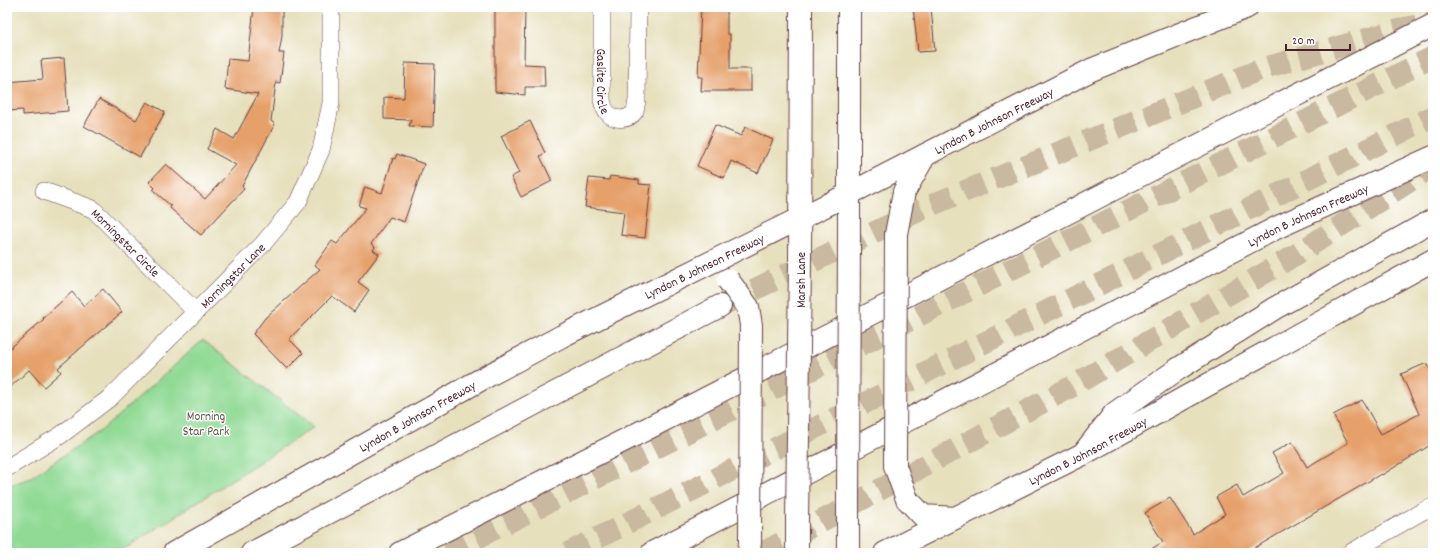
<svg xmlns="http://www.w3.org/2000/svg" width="1440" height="560" font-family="Dekko,sans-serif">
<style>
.green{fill:#91da95;stroke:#6e7c60}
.building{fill:#e6a06a}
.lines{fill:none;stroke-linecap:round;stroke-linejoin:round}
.motorway-tunnel{stroke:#c8b9a0;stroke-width:22;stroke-dasharray:22 11;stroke-linecap:butt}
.minor-casing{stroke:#623c41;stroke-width:18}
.secondary-casing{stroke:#623c41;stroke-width:24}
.motorway-casing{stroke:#623c41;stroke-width:24}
.minor{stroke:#fff;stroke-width:17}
.secondary{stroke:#fff;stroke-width:22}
.motorway{stroke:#fff;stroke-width:22}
.secondary-bridge-casing{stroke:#623c41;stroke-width:24;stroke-linecap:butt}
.secondary-bridge{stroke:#fff;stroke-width:22}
.labels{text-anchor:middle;stroke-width:3;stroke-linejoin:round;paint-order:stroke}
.street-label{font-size:13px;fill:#4a1f2b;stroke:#fff}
.park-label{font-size:13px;fill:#5f574b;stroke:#fff}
</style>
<rect width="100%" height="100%" fill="#fff"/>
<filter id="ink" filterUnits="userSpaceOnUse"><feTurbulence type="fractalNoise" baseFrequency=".025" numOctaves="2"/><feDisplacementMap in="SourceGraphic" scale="8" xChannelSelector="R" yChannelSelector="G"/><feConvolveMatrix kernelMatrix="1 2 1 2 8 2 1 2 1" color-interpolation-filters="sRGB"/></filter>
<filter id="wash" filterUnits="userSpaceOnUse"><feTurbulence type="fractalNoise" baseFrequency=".012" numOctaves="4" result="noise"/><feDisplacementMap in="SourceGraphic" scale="16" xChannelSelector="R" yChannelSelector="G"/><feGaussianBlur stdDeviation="0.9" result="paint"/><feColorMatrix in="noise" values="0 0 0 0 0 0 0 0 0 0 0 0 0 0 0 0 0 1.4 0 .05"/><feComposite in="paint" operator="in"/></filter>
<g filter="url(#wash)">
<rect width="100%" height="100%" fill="#e7e0bd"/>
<!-- green -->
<polygon class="green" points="203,340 314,427 118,553 7,553 7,486 28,479 102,430"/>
<g id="blocks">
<!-- building -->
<g class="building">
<polygon points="254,7 282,7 282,36 279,53 284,53 280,83 276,82 271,121 275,124 242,186 244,189 201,235 170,208 171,206 153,190 155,188 149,182 166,164 205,199 236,165 207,149 217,129 234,139 258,94 225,89 228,59 248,61"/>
<polygon points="495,7 525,7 524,64 544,65 545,87 525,87 525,95 495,92"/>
<polygon points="701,7 727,7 727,34 730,34 730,69 751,69 751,91 701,91 702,77 698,77"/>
<polygon points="913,7 931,7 935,51 918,52"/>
<polygon points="64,58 68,111 23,115 23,110 7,111 7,82 43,79 41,60"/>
<polygon points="405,63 435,64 433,127 409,126 411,120 384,119 384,97 404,98"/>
<polygon points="99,99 136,120 147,102 165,112 140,157 84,126"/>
<polygon points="530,121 545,153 540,156 552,181 521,197 511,177 519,173 501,136"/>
<polygon points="715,125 741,136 745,127 773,140 758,173 731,161 724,178 697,166"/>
<polygon points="397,154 424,164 404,222 390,217 371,244 375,247 373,250 379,254 358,282 369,290 354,312 332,296 289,339 303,353 287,369 253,334 265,318 320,269 315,265 332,241 337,244 366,208 359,206 365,187 382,193 393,158 395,159"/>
<polygon points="610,176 639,180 639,184 651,185 645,238 621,235 624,212 585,207 589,178 609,180"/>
<polygon points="103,289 122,312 58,368 61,372 44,387 29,370 7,390 7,351 44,319 43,318 72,292 84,306"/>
<polygon points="1427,363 1433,376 1433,447 1432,444 1382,475 1381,474 1246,553 1144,553 1163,542 1145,513 1170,498 1193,534 1225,514 1216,497 1237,485 1243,497 1284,473 1272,453 1292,442 1307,467 1348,443 1333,415 1362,400 1381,434 1419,414 1401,374"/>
</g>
</g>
</g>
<g filter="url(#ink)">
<use href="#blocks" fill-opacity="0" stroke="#623c41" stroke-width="1"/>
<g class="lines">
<!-- motorway-tunnel -->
<g class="motorway-tunnel">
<polyline points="724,304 929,206 1264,68 1405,28 1430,23"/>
<polyline points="447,553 1433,57"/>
<polyline points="568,553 1433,116"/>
<polyline points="762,553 1071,387 1297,254 1433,166"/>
</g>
<!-- minor casing -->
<g class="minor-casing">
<g id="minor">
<path id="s1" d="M602,7V100C603,104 604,109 607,112C614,121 629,121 635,111C636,108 636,104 637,101L638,7"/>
<path id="s2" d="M44,191L93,209L196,312"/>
<path id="s3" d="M7,468L61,435L111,397L262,245L298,202L321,150L331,103V7"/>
<polyline points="1350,553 1423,511 1433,507"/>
</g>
</g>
<!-- secondary casing -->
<g class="secondary-casing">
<g id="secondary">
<polyline points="904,192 925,155"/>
<polyline points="849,235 849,7"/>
<polyline points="800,259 801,7"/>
<polyline points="907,499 923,516 955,518"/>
<polyline points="848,501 848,553"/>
<polyline points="797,523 797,553"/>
<path id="s4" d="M174,553L480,380L562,336L849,194L1091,70L1247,7"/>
<path id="s5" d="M885,553L1083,454L1433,260"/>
</g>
</g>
<!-- motorway casing -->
<g class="motorway-casing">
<g id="motorway">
<polyline points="1083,454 1115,413 1178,369 1275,308 1433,220"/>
<polyline points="252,553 720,306"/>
<polyline points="400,553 627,439 1433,25"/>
<path id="s6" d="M652,553L1278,227L1433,157"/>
</g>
</g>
<!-- minor -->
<use href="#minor" class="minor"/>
<!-- secondary -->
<use href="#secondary" class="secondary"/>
<!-- motorway -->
<use href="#motorway" class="motorway"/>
<!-- secondary-bridge casing -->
<g class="secondary-bridge-casing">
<g id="secondary-bridge">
<polyline points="904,192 896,234 895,466 907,499"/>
<polyline points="728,280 748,307 751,325 750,542 749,553"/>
<polyline points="848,501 849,235"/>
<polyline points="797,523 800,259"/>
</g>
</g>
<!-- secondary-bridge -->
<use href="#secondary-bridge" class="secondary-bridge"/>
</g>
</g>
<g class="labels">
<!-- street labels -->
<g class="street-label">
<text dy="5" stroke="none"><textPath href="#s1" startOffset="74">Gaslite Circle</textPath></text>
<text dy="5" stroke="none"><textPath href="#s4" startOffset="927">Lyndon B Johnson Freeway</textPath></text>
<text dy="5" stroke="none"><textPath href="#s6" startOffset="738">Lyndon B Johnson Freeway</textPath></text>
<text dy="5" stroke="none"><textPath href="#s2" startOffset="99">Morningstar Circle</textPath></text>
<text dy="5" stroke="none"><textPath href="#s4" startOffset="603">Lyndon B Johnson Freeway</textPath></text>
<text dy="5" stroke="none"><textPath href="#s3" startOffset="298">Morningstar Lane</textPath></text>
<text transform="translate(800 280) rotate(-90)" y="5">Marsh Lane</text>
<text dy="5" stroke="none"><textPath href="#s4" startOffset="279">Lyndon B Johnson Freeway</textPath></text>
<text dy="5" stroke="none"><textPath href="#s5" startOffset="227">Lyndon B Johnson Freeway</textPath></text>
</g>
<!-- park labels -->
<g class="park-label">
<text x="206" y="420">Morning<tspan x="206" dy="15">Star Park</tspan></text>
</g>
</g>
<!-- margin -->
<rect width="1440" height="560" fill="none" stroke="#fff" stroke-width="24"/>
<!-- scale -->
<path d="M1286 44v6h64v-6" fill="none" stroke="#4a1f2b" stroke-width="2"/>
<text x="1292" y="44" font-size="12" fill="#4a1f2b" stroke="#ffffff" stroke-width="3" paint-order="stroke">20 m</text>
</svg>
